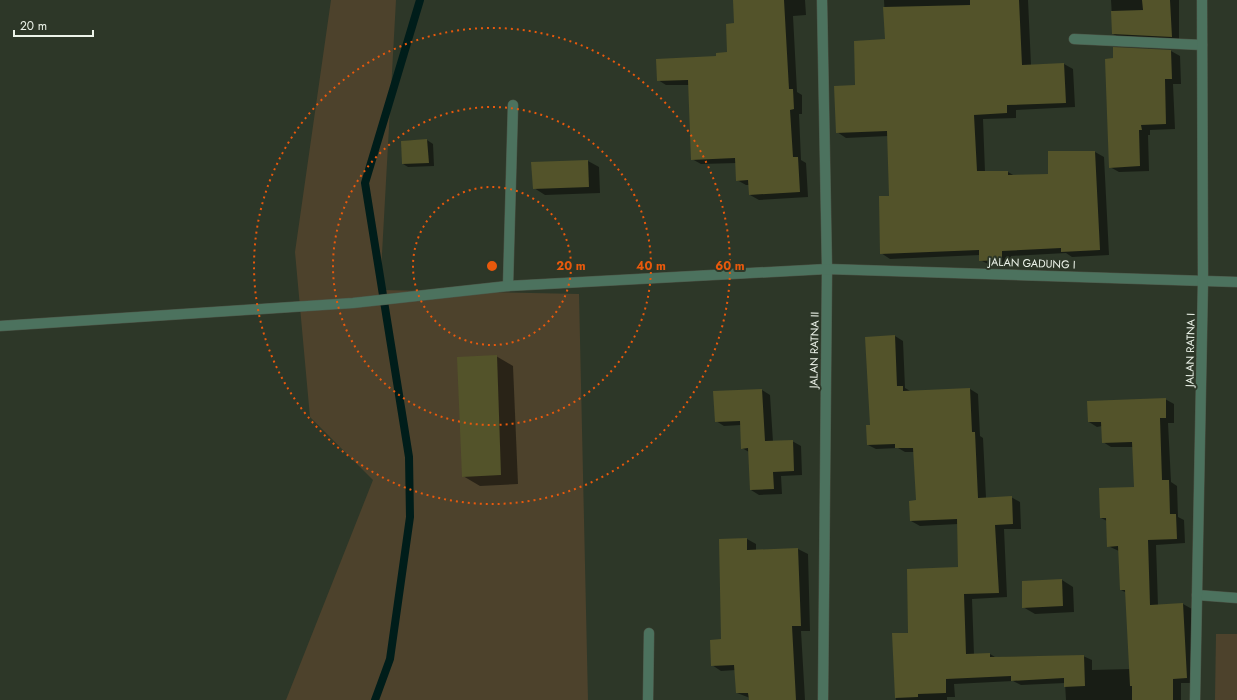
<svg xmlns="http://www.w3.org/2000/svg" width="1237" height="700" font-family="Jost,sans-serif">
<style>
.green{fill:#4d422c}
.shadow{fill:#0007}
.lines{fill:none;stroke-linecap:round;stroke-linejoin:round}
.stream{stroke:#001d1a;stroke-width:8}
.building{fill:#53532a}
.lane-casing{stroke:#4c5547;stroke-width:11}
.street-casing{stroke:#4c5547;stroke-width:11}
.lane{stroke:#4c725e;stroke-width:10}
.street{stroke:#4c725e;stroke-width:10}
.ring{fill:none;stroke:#e8590c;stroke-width:2;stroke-dasharray:2 4}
.labels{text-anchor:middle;stroke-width:4;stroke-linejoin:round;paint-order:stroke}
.street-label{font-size:11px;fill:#ecf3e9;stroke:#2d3728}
.centre{fill:#e8590c;stroke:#2d3728;stroke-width:2}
.ring-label{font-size:12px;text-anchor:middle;font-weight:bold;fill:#e8590c;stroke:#2d3728;stroke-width:4;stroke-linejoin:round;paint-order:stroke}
</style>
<rect width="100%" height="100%" fill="#2d3728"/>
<!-- green -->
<g class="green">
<polygon points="331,0 396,0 380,290 579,294 588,700 286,700 373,480 310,417 295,252"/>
<polygon points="1216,634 1237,634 1237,700 1215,700"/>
</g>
<!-- shadow -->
<g class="shadow">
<polygon points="734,0 805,0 806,15 793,16 797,92 802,95 802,114 799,114 801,160 806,163 808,197 759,200 750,195 749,185 746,185 737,180 737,163 701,164 692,159 689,85 666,85 658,80 728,53 735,24"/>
<polygon points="884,0 1028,0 1031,65 1064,64 1073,69 1075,107 1016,110 1016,118 983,119 985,172 1008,172 1015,176 1049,175 1095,152 1104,157 1109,255 1072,257 1066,253 1011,256 1011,265 990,265 980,260 980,255 890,259 881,253 890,197 888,136 846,138 837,132 856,86 886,40"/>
<polygon points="1111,0 1179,0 1179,41 1121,38 1113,34"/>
<polygon points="1171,51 1180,56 1181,84 1173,84 1175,129 1150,130 1150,135 1148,135 1149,171 1119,172 1110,167"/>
<polygon points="427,140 433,144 434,166 408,167 403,164 402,141"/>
<polygon points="588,161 599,167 600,193 545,195 534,188"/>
<polygon points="895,336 903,341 905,388 912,392 970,389 978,394 980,436 983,438 986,498 1011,497 1020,502 1021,529 1004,529 1007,597 972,599 974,655 990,654 995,657 1083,656 1092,660 1092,670 1130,669 1127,593 1121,590 1119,551 1108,546 1107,521 1101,518 1135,488 1134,447 1111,447 1103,442 1102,426 1097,427 1089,422 1165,399 1174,404 1174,423 1168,423 1171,482 1177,486 1178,517 1184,520 1185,543 1156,545 1158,606 1183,604 1192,609 1195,683 1181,683 1181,700 1066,700 1065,683 1021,685 1013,681 954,684 955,697 947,697 947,700 896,700 893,634 909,633 959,568 958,524 920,526 911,521 917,501 915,452 905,452 898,448 876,449 868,445"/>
<polygon points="496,356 513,366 518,484 480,486 463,476"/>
<polygon points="762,390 770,395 773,442 792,441 801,446 802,475 781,476 782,494 759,495 751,490 749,452 742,448 741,425 724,426 716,421"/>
<polygon points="747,539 756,544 756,551 798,549 808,554 810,631 801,631 805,700 750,700 750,698 737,693 736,670 721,671 712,665 722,640"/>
<polygon points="1062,580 1073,587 1074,612 1035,614 1023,607"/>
</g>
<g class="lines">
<!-- stream -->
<polyline class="stream" points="375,700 390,659 410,517 409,457 365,183 420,0"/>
</g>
<!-- building -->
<g class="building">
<polygon points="733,0 784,0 789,89 793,89 794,109 790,110 793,157 798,157 800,192 749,195 748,180 736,181 735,158 691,160 688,80 657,81 656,59 716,56 716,53 727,52 726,24 734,23"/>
<polygon points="970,0 1019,0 1022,65 1064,63 1066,103 1007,105 1007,113 974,115 977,171 1008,171 1008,175 1048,174 1048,151 1095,151 1100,250 1061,252 1061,248 1002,251 1002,260 979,261 979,250 880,254 879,196 889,196 887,131 836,133 834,86 855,85 854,41 885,39 883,7 970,5"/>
<polygon points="1142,0 1170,0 1172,37 1112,34 1111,11 1143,10"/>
<polygon points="1113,47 1171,50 1172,79 1165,79 1166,124 1141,125 1142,130 1139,130 1140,166 1109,168 1105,59 1113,58"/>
<polygon points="427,139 429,163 402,164 401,141"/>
<polygon points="588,160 589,187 533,189 531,162"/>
<polygon points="895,335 897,386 903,386 903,391 970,388 972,432 975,432 978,498 1012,496 1013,524 995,525 999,593 964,594 966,654 990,653 990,657 1084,655 1085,686 1064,687 1064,678 1011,681 1011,676 946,679 946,693 918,694 918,697 895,698 892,633 908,633 907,569 958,567 957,519 910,521 909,501 916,500 913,448 895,448 895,444 867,445 866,425 870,425 865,337"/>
<polygon points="497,355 501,475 462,477 457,357"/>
<polygon points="762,389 765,441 793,440 794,471 773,472 774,489 750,490 748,448 741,449 740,421 715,422 713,391"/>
<polygon points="1166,398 1166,418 1160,418 1162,480 1169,480 1170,514 1176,514 1177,539 1148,540 1150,605 1183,603 1187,678 1173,679 1173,700 1132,700 1132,686 1130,686 1125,590 1120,590 1118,546 1107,547 1106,518 1100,518 1099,488 1134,487 1132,442 1102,443 1101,422 1088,422 1087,401"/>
<polygon points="747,538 747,550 798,548 801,626 792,626 796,700 749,700 748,693 736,693 734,665 711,666 710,640 721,639 719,539"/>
<polygon points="1062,579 1063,606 1022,608 1022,581"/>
</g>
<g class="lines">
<!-- lane casing -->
<g class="lane-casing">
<polyline id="lane" points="1197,595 1237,598"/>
</g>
<!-- street casing -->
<g class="street-casing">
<g id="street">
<polyline points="822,0 827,269 823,700"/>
<polyline points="1074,39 1202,45"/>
<polyline points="508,286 513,105"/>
<polyline points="0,326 353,303 508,286 827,269 1237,282"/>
<polyline points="648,700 649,633"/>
<polyline points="1195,700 1203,280 1202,0"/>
</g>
</g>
<!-- lane -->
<use href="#lane" class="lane"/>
<!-- street -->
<use href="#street" class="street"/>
</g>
<!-- distance rings -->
<g class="ring">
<circle cx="492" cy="266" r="79"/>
<circle cx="492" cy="266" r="159"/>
<circle cx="492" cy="266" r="238"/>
</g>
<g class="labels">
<!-- street labels -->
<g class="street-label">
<text transform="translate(1032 263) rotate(2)" y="4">JALAN GADUNG I</text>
<text transform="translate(814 350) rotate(-89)" y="4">JALAN RATNA II</text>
<text transform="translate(1190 350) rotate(-89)" y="4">JALAN RATNA I</text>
</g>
</g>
<circle cx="492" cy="266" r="6" class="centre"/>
<g class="ring-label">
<text x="571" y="270">20 m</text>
<text x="651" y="270">40 m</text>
<text x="730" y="270">60 m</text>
</g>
<!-- scale -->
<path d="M14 30v6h79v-6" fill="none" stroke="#ecf3e9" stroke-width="2"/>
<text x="20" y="30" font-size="12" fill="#ecf3e9" stroke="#2d3728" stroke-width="3" paint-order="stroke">20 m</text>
</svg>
